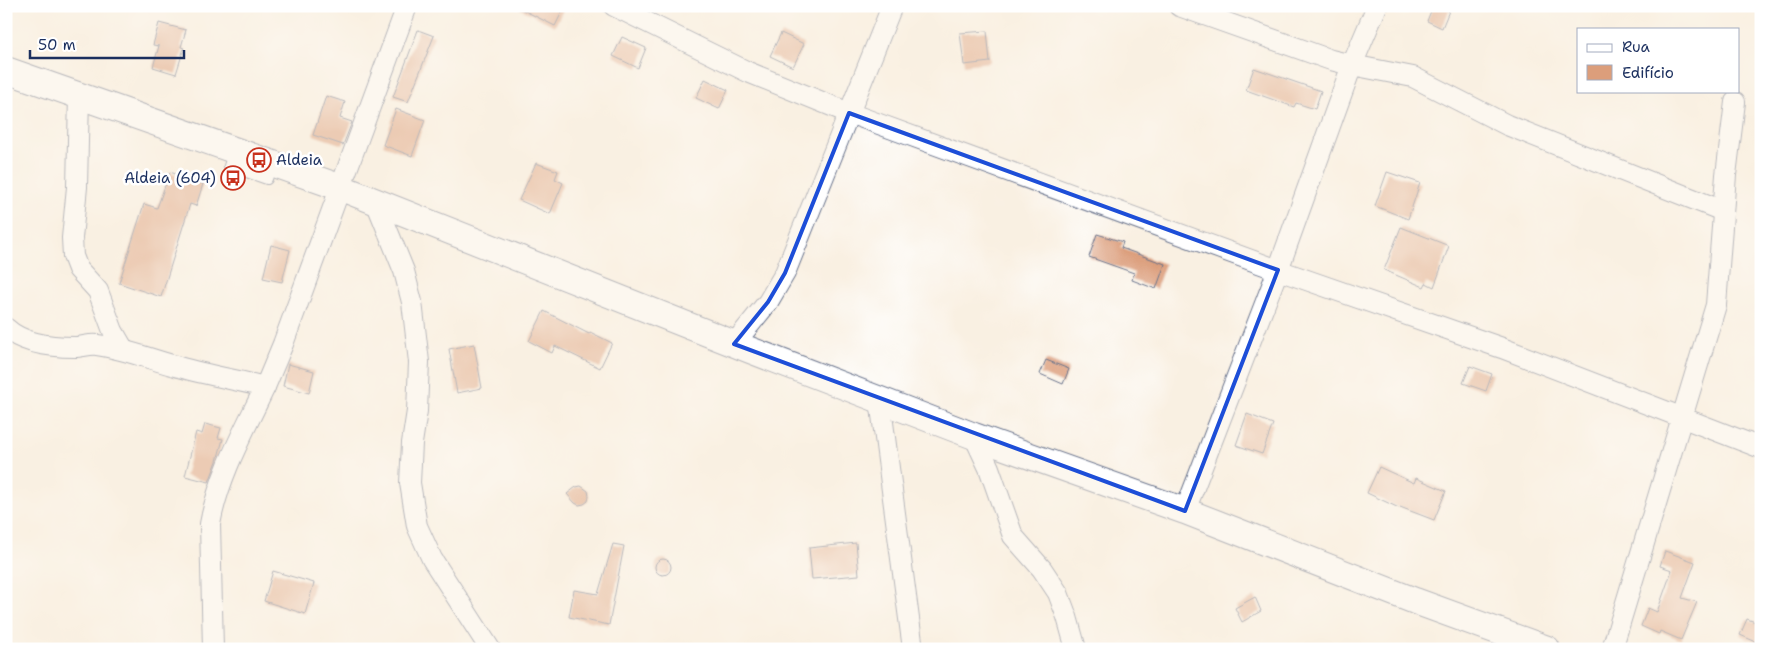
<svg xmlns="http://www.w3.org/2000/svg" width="1767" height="655" font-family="'Shantell Sans',sans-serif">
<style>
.building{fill:#dc9e7b}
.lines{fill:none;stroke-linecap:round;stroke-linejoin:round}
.service-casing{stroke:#69738c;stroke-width:12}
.minor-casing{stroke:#69738c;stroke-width:22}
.tertiary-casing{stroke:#69738c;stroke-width:28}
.service{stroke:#fff;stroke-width:10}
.minor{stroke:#fff;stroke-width:20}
.tertiary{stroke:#fff;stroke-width:26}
.marked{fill:none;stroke:#1d4ed8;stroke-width:4;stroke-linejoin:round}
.labels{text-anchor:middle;stroke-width:5;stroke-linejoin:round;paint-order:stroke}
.poi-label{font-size:15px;fill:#1b2f5e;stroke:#fff;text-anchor:start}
</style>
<rect width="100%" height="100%" fill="#fff"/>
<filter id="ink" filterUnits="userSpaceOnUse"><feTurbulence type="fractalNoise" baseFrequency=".02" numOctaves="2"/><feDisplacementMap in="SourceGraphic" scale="10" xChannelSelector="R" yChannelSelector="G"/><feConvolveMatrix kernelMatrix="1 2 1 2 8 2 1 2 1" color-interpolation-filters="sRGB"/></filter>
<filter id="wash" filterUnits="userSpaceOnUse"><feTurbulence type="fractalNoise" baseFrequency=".0096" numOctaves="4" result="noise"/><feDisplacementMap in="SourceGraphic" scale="20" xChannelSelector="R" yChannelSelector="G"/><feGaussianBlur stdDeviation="1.12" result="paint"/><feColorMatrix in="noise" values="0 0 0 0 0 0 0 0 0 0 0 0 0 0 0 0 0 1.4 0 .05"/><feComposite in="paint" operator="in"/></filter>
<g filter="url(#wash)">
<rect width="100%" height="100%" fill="#f9f0e2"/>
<g id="blocks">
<!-- building -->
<g class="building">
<polygon points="515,6 565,6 555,26"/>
<polygon points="1433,6 1451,6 1442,28 1427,21"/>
<polygon points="159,23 186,30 181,47 184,48 176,74 153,67 159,46 153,45"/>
<polygon points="418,30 434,36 408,102 393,97"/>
<polygon points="987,31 990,62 964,65 960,33"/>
<polygon points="781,33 804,44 793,67 770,56"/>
<polygon points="622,37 646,48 638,68 613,56"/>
<polygon points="1254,68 1321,91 1315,109 1296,103 1294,107 1246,90"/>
<polygon points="705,79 728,90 719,109 696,98"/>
<polygon points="326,96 345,102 340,118 352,122 343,145 313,135"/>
<polygon points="396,109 425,120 412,156 383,145"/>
<polygon points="536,163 558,171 555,179 563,183 550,214 519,200"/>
<polygon points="170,172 203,184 196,206 190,204 161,297 119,283 144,204 157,208"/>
<polygon points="1387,172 1420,183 1408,219 1375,206"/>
<polygon points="1401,227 1449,246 1434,287 1426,283 1424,287 1384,270"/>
<polygon points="1097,234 1123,242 1121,248 1165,264 1156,289 1132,280 1134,273 1089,257"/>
<polygon points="271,245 290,250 282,282 263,278"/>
<polygon points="544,311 589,334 590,332 612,343 600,368 555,346 552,353 529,341"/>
<polygon points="474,344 482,388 457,393 449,349"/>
<polygon points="1046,360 1069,369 1063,384 1040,374"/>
<polygon points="288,364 314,371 309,393 283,386"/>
<polygon points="1470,366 1492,374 1486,391 1463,383"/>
<polygon points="1247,414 1273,424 1262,454 1236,445"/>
<polygon points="205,424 221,428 218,438 223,439 217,461 209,482 185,476 196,432 202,434"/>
<polygon points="1379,467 1414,483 1416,478 1446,491 1434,520 1400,507 1399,508 1367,493"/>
<polygon points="581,486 588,491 589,496 588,501 584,504 579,505 575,503 567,494 576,487"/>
<polygon points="856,543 859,575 812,579 809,548"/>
<polygon points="613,544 624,546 609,625 569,617 574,590 598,594"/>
<polygon points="1665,551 1695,562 1682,598 1697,602 1681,640 1660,631 1659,634 1641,626 1648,608 1657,612 1672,570 1660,566"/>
<circle cx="663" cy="567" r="8"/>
<polygon points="273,571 314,583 305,614 264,601"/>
<polygon points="1255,597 1261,611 1242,622 1235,608"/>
<polygon points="1747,619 1761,624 1761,644 1740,635"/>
</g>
</g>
</g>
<g filter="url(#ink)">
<use href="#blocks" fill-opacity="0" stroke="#69738c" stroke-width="1"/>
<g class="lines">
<!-- service casing -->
<g class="service-casing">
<polyline id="service" points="234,150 229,166 267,179 272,164"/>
</g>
<!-- minor casing -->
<g class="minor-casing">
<g id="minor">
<polyline points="614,6 748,72 849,113 1278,270 1502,348 1761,448"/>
<polyline points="1179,6 1331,60 1352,65 1278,270 1185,511"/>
<polyline points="1377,6 1352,65 1413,77 1507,125 1723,211"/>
<polyline points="79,95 77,187 72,238 73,256 78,269 98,291 113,331 124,350"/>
<polyline points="376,202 404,271 412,302 419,362 417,411 412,443 410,483 417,526 432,559 490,649"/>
<path d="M6,328C23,344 52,347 75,347C82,347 90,344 97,345C126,349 152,360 179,367C207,375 236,380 265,387"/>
<polyline points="734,344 768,302 785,273 892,6"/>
<polyline points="880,400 913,649"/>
<polyline points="974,436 989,468 1013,536 1042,569 1058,593 1067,617 1076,649"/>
<path d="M213,649L210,524C219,475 244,431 265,387C271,373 277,358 283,344L407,6"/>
<polyline points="1612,649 1716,305 1726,175 1735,102"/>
</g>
</g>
<!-- tertiary casing -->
<g class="tertiary-casing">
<polyline id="tertiary" points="6,70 339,187 750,350 974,436 1185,511 1415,601 1547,649"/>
</g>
<!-- service -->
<use href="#service" class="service"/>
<!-- minor -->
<use href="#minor" class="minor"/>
<!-- tertiary -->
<use href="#tertiary" class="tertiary"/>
</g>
</g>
<!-- marked area -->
<path d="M0 0H1767V655H0ZM849,113L1278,270L1185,511L734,344L768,302L785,273Z" fill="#f9f0e2" fill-opacity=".55" fill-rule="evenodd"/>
<path class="marked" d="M849,113L1278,270L1185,511L734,344L768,302L785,273Z"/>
<!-- icons -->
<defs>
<g id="bus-ring" transform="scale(1.25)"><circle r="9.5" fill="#fff" stroke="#c8321e" stroke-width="1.5"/><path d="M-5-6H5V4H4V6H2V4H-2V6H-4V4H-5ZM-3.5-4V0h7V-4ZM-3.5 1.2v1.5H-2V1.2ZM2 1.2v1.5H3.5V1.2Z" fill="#c8321e"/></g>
</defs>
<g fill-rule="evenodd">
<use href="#bus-ring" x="259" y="160"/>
<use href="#bus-ring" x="233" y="178"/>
</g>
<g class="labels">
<!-- poi labels -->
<g class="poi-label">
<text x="276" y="165">Aldeia</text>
<text x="216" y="183" text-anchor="end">Aldeia (604)</text>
</g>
</g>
<!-- margin -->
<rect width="1767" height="655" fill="none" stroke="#fff" stroke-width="25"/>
<!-- legend -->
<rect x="1577" y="28" width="162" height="65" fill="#ffffff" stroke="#a4acbf"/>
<rect x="1587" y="44" width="25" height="8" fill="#ffffff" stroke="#a4acbf"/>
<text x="1622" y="52" font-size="15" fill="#1b2f5e">Rua</text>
<rect x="1587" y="65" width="25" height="15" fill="#dc9e7b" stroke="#a4acbf"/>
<text x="1622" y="78" font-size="15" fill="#1b2f5e">Edifício</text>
<!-- scale -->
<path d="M30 50v8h154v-8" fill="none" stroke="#1b2f5e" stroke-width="2.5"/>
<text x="38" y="50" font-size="15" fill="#1b2f5e" stroke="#ffffff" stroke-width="4" paint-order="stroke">50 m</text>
</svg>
